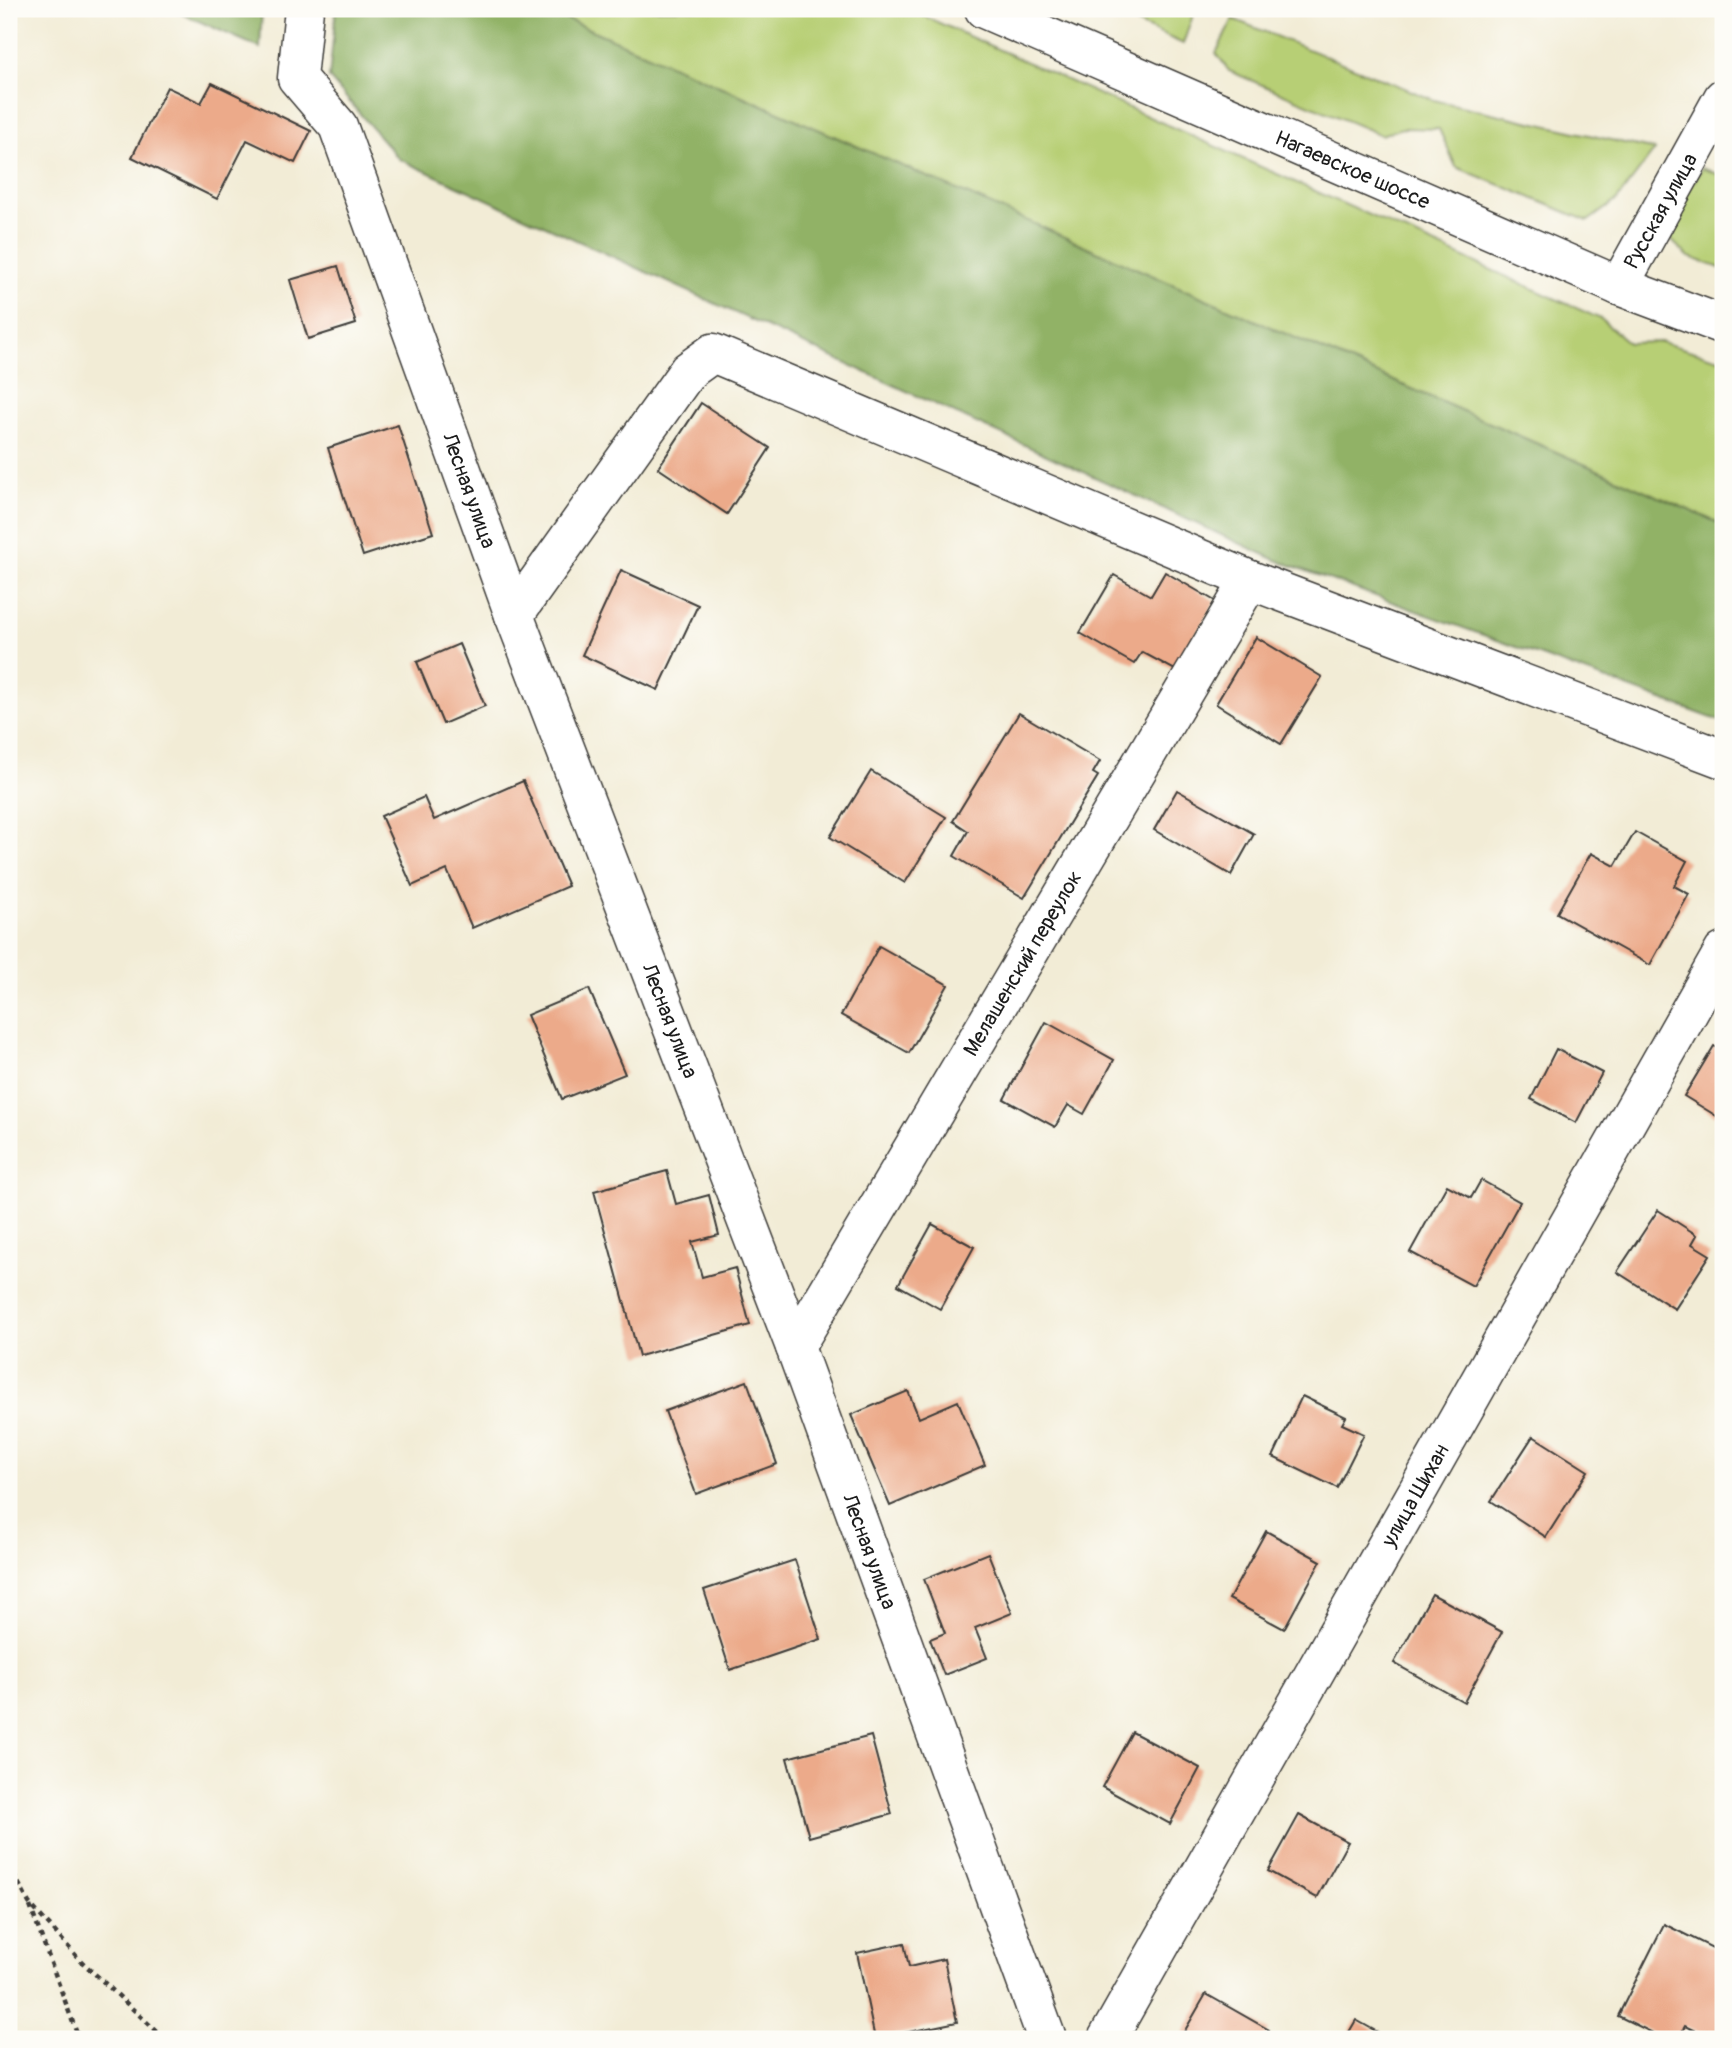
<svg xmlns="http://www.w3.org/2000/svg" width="1732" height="2048" font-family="Pangolin,sans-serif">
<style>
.green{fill:#b7cf74;stroke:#6a7648;stroke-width:2}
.forest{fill:#91b266;stroke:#566741;stroke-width:2}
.building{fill:#ecaa8a}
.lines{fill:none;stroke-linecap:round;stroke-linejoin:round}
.street-casing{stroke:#3c3b38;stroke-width:41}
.secondary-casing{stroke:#3c3b38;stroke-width:41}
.path{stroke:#3c3b38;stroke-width:4.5;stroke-dasharray:5 5;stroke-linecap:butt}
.street{stroke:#fff;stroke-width:38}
.secondary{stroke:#fff;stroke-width:38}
.labels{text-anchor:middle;stroke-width:5;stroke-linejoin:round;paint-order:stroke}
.street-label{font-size:21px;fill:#1c1c1c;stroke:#fdfcf7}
</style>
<rect width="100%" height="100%" fill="#fdfcf7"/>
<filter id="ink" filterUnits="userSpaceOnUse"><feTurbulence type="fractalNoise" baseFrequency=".0143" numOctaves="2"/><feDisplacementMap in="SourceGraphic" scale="14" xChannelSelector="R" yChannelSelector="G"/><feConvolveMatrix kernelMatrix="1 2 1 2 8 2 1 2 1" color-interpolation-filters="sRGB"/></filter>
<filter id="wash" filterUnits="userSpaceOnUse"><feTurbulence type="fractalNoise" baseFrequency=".00686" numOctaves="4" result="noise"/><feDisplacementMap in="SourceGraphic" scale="28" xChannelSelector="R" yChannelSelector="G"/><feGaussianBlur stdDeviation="1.57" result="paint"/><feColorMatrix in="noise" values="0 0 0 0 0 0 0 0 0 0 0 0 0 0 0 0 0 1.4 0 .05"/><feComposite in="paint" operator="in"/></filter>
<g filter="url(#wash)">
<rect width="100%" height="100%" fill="#f2ecd6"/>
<!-- green -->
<g class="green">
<polygon points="543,9 908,9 1601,319 1629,343 1661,342 1723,360 1723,525"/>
<polygon points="1106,9 1178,9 1193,15 1183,44"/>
<polygon points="1233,19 1434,100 1655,150 1617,200 1588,221 1456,167 1439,129 1403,128 1381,135 1229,71 1216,53"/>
<polygon points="1702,168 1723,176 1723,269 1689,257 1672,241 1668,224"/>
</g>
<!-- forest -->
<g class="forest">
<polygon points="171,9 262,9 260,48"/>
<polygon points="336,9 543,9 1723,525 1723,722 1276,560 399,159 329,78"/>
</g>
<g id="blocks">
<!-- building -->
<g class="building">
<polygon points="212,83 311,131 295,163 247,140 217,199 132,157 167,87 201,103"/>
<polygon points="338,266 356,324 308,339 290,280"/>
<polygon points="701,403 770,448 727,514 658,468"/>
<polygon points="398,425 433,533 363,556 328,448"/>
<polygon points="621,570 698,605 658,690 582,655"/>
<polygon points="1165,572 1215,601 1175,670 1142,652 1134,664 1080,633 1114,575 1151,596"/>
<polygon points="1256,637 1322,677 1281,744 1216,704"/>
<polygon points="459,644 485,706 443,724 417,662"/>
<polygon points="1019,713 1100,761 1093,773 1098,776 1024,898 954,856 968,831 953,821"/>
<polygon points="871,771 946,817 905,883 830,837"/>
<polygon points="523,781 568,886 472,928 447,870 412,886 381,816 424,797 434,820"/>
<polygon points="1177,790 1254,834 1231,875 1154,830"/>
<polygon points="1635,832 1687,861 1674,886 1689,894 1650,965 1557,913 1591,853 1615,866"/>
<polygon points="879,946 948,985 909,1053 841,1015"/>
<polygon points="589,989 625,1074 562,1099 527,1015"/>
<polygon points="1046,1022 1114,1060 1084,1114 1068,1105 1055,1127 1004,1099"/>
<polygon points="1714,1046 1723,1051 1723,1120 1684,1096"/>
<polygon points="1556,1049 1602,1073 1576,1123 1531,1099"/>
<polygon points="667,1171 676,1204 709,1195 719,1235 692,1242 702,1277 735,1268 750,1325 639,1356 594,1191"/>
<polygon points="1481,1180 1520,1202 1473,1286 1410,1252 1447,1185 1471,1198"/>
<polygon points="1658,1210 1697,1235 1692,1244 1710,1255 1675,1309 1617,1272"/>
<polygon points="932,1224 974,1247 940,1309 898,1285"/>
<polygon points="747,1381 777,1464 696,1494 665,1411"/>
<polygon points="908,1391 919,1418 958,1401 985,1465 890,1506 851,1415"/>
<polygon points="1302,1396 1346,1417 1342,1424 1364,1434 1337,1488 1273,1457"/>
<polygon points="1533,1436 1588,1471 1546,1537 1491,1501"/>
<polygon points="1266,1531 1321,1561 1284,1629 1229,1599"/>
<polygon points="988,1553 1012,1613 975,1628 987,1658 944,1675 930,1639 945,1633 924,1579"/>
<polygon points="795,1560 821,1639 730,1670 704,1590"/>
<polygon points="1432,1594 1502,1632 1464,1702 1394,1663"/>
<polygon points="1132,1732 1200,1768 1170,1824 1102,1787"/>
<polygon points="871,1736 892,1814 809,1837 787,1758"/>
<polygon points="1299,1815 1348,1842 1317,1898 1268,1871"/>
<polygon points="1664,1924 1723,1953 1723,2031 1719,2039 1712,2039 1685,2026 1678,2039 1665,2039 1618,2016"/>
<polygon points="904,1943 909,1967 944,1959 957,2022 875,2039 857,1953"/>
<polygon points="1206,1994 1269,2030 1264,2039 1180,2039"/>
<polygon points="1356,2020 1390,2039 1345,2039"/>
</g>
</g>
</g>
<g filter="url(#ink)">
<use href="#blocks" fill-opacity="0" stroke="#3c3b38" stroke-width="2"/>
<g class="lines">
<!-- street casing -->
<g class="street-casing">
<g id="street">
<path id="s1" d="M304,9L297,78L338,126L514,615L795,1347L1047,2039"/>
<path id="s2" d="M1619,286L1723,98"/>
<polyline points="514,615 688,371 713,353 1250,580 1723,759"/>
<path id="s3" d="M795,1347L1250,580"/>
<path id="s4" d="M1107,2039L1723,952"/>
</g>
</g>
<!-- secondary casing -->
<g class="secondary-casing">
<g id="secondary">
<path id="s5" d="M984,9L1619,286L1723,325"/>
</g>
</g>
<!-- path -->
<g class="path">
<polyline points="9,1865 29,1903 81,1961 165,2039"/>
<polyline points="30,1906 79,2039"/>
</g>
<!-- street -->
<use href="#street" class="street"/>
<!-- secondary -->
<use href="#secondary" class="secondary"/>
</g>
</g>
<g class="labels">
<!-- street labels -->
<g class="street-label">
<text dy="7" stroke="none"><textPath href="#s5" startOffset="402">Нагаевское шоссе</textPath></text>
<text dy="7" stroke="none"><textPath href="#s2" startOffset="86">Русская улица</textPath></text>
<text dy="7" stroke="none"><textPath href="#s1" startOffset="520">Лесная улица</textPath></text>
<text dy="7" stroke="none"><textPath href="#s3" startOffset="446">Мелашенский переулок</textPath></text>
<text dy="7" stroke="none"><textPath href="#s1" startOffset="1087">Лесная улица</textPath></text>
<text dy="7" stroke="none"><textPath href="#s4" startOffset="625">улица Шихан</textPath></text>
<text dy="7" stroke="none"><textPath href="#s1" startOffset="1654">Лесная улица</textPath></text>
</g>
</g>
<!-- margin -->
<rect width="1732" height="2048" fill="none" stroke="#fdfcf7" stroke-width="35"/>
</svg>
